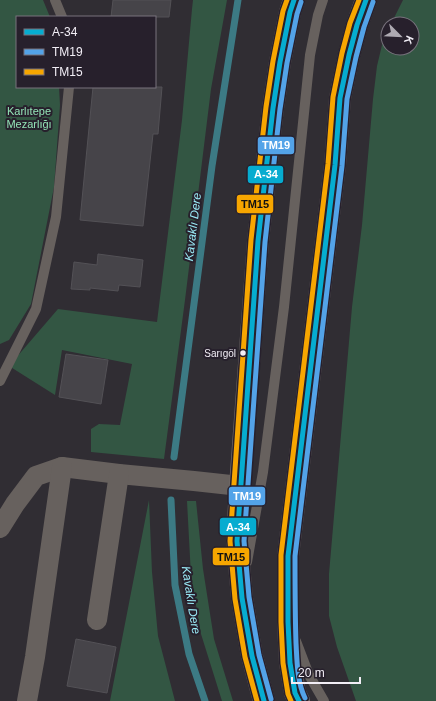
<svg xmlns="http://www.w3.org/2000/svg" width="436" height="701" font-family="Arial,sans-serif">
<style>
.green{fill:#335643}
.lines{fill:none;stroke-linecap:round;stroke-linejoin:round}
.stream{stroke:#3c7a84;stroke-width:7}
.building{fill:#464449;stroke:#535156}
.lane{stroke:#67615e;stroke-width:10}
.street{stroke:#67615e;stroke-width:20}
.primary{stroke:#716a67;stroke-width:22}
.bus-1-casing{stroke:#27202c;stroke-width:8}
.bus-2-casing{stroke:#27202c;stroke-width:8}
.bus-3-casing{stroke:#27202c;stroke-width:8}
.bus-1{stroke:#06acd0;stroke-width:5}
.bus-2{stroke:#53a3e8;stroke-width:5}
.bus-3{stroke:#f7a600;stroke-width:5}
.bus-dot{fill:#f2eef6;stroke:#27202c;stroke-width:1.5}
.labels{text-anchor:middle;stroke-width:4;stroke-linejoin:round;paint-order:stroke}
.bus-label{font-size:10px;fill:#f2eef6;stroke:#27202c;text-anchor:end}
.park-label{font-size:11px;fill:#93e3b6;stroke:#27202c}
.water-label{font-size:12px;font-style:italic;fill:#9cedf9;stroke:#27202c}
.line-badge{stroke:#27202c;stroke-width:1.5}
.badge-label{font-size:11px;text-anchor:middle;font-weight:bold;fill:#fff}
.pale-badge-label{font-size:11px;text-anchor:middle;font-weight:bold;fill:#111}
</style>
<rect width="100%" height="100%" fill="#302d33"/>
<!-- green -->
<g class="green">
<polygon points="0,0 43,0 50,17 17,17 17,87 59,87 60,105 54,187 31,304 9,340 0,344"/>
<polygon points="193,0 227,0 211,89 185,300 164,459 91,452 91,429 99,424 120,425 132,364 62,350 55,395 9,366 58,309 157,322 182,120 192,9"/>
<polygon points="403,0 436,0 436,701 356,701 337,647 329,616 329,574 352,307 362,225 373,99 377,66 382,45 388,32 388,48 412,48 412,24 391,24"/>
<polygon points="149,500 152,572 158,636 175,701 110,701"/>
<polygon points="187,501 196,501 203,569 214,639 233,701 222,701 201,634 191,576"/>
</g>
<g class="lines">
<!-- stream -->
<g class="stream">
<polyline points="174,457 212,166 238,0"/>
<polyline points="171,500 175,585 189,654 205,701"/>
</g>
</g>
<!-- building -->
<g class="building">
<polygon points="113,0 171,0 169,17 111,17"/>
<polygon points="93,87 162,87 158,134 153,134 143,226 80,220"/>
<polygon points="98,254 143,260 140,287 119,285 118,291 90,288 90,290 71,289 74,262 97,265"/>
<polygon points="66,354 108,360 101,404 59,397"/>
<polygon points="76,639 116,647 107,693 67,686"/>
</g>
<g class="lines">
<!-- lane -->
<g class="lane">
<polyline points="55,0 62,17"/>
<polyline points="0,381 36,309 56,217 69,87"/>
<polyline points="247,562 263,472 284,307 310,55 318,15 323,0"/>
<polyline points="296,641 309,675 324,701"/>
</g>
<!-- street -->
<g class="street">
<polyline points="0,528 15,504 36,476 62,467 119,474 194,481 240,486"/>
<polyline points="97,620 119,474"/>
<polyline points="27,701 35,657 62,467"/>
</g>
<!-- primary -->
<g class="primary">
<polyline points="264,701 252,656 242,598 237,541 240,486 258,241 273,108 280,62 290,12 294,0"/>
<polyline points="299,701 295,693 290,663 288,622 288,556 335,165 340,98 349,55 357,25 366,0"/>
</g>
<!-- bus-1 casing -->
<g class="bus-1-casing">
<g id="bus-1">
<polyline points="264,701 252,656 242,598 237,541 258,241 273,108 280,62 290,12 294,0"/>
<polyline points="299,701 295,693 290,663 288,622 288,556 335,165 340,98 349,55 357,25 366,0"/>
</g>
</g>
<!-- bus-2 casing -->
<g class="bus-2-casing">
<g id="bus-2">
<path d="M305,698C297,682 297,661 296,643C295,614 295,585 295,556L342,166L347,99L356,57L364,27L373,2"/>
<polyline points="271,699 259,655 249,597 244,541 265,242 280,109 287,63 297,14 301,2"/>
</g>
</g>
<!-- bus-3 casing -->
<g class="bus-3-casing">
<g id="bus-3">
<polyline points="257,701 245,657 235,599 230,541 251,240 266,107 273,61 283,11 287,0"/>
<polyline points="291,701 288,694 283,663 281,622 281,555 328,164 333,97 342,53 350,23 359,0"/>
</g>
</g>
<!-- bus-1 -->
<use href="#bus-1" class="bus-1"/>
<!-- bus-2 -->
<use href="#bus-2" class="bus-2"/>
<!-- bus-3 -->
<use href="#bus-3" class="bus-3"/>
</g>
<!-- markers -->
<circle class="bus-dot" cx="243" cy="353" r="3.5"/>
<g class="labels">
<!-- bus labels -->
<g class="bus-label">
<text x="236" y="357">Sarıgöl</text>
</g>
<!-- park labels -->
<g class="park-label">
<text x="29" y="115">Karlıtepe<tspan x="29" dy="13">Mezarlığı</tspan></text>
</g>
<!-- water labels -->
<g class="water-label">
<text transform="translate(193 227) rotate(-83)" y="4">Kavaklı Dere</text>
<text transform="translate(191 600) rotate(81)" y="4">Kavaklı Dere</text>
</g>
</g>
<g class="line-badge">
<rect x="257" y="136" width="38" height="19" rx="4" fill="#53a3e8"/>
<rect x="247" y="165" width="37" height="19" rx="4" fill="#06acd0"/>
<rect x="236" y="194" width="38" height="20" rx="4" fill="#f7a600"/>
<rect x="228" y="486" width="38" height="20" rx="4" fill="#53a3e8"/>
<rect x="219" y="517" width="38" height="19" rx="4" fill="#06acd0"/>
<rect x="212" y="547" width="38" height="19" rx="4" fill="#f7a600"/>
</g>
<g class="badge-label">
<text x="276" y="149">TM19</text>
<text x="266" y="178">A-34</text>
<text x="247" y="500">TM19</text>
<text x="238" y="531">A-34</text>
</g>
<g class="pale-badge-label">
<text x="255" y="208">TM15</text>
<text x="231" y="561">TM15</text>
</g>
<!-- legend -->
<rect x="16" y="16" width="140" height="72" fill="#27202c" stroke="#78727d"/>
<rect x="24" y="29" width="20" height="6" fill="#06acd0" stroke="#78727d"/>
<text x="52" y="36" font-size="12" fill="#f2eef6">A-34</text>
<rect x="24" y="49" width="20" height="6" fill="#53a3e8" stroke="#78727d"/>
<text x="52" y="56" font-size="12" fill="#f2eef6">TM19</text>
<rect x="24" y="69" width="20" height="6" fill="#f7a600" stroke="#78727d"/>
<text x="52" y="76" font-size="12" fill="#f2eef6">TM15</text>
<!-- north arrow -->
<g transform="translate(400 36) rotate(114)"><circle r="19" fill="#27202c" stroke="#78727d"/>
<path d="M0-3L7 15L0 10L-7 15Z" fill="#aeaab2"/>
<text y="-6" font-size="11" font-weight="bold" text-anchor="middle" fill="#f2eef6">K</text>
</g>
<!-- scale -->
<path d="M292 677v6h68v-6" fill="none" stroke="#f2eef6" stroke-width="2"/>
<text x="298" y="677" font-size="12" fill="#f2eef6" stroke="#27202c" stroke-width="3" paint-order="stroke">20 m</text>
</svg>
